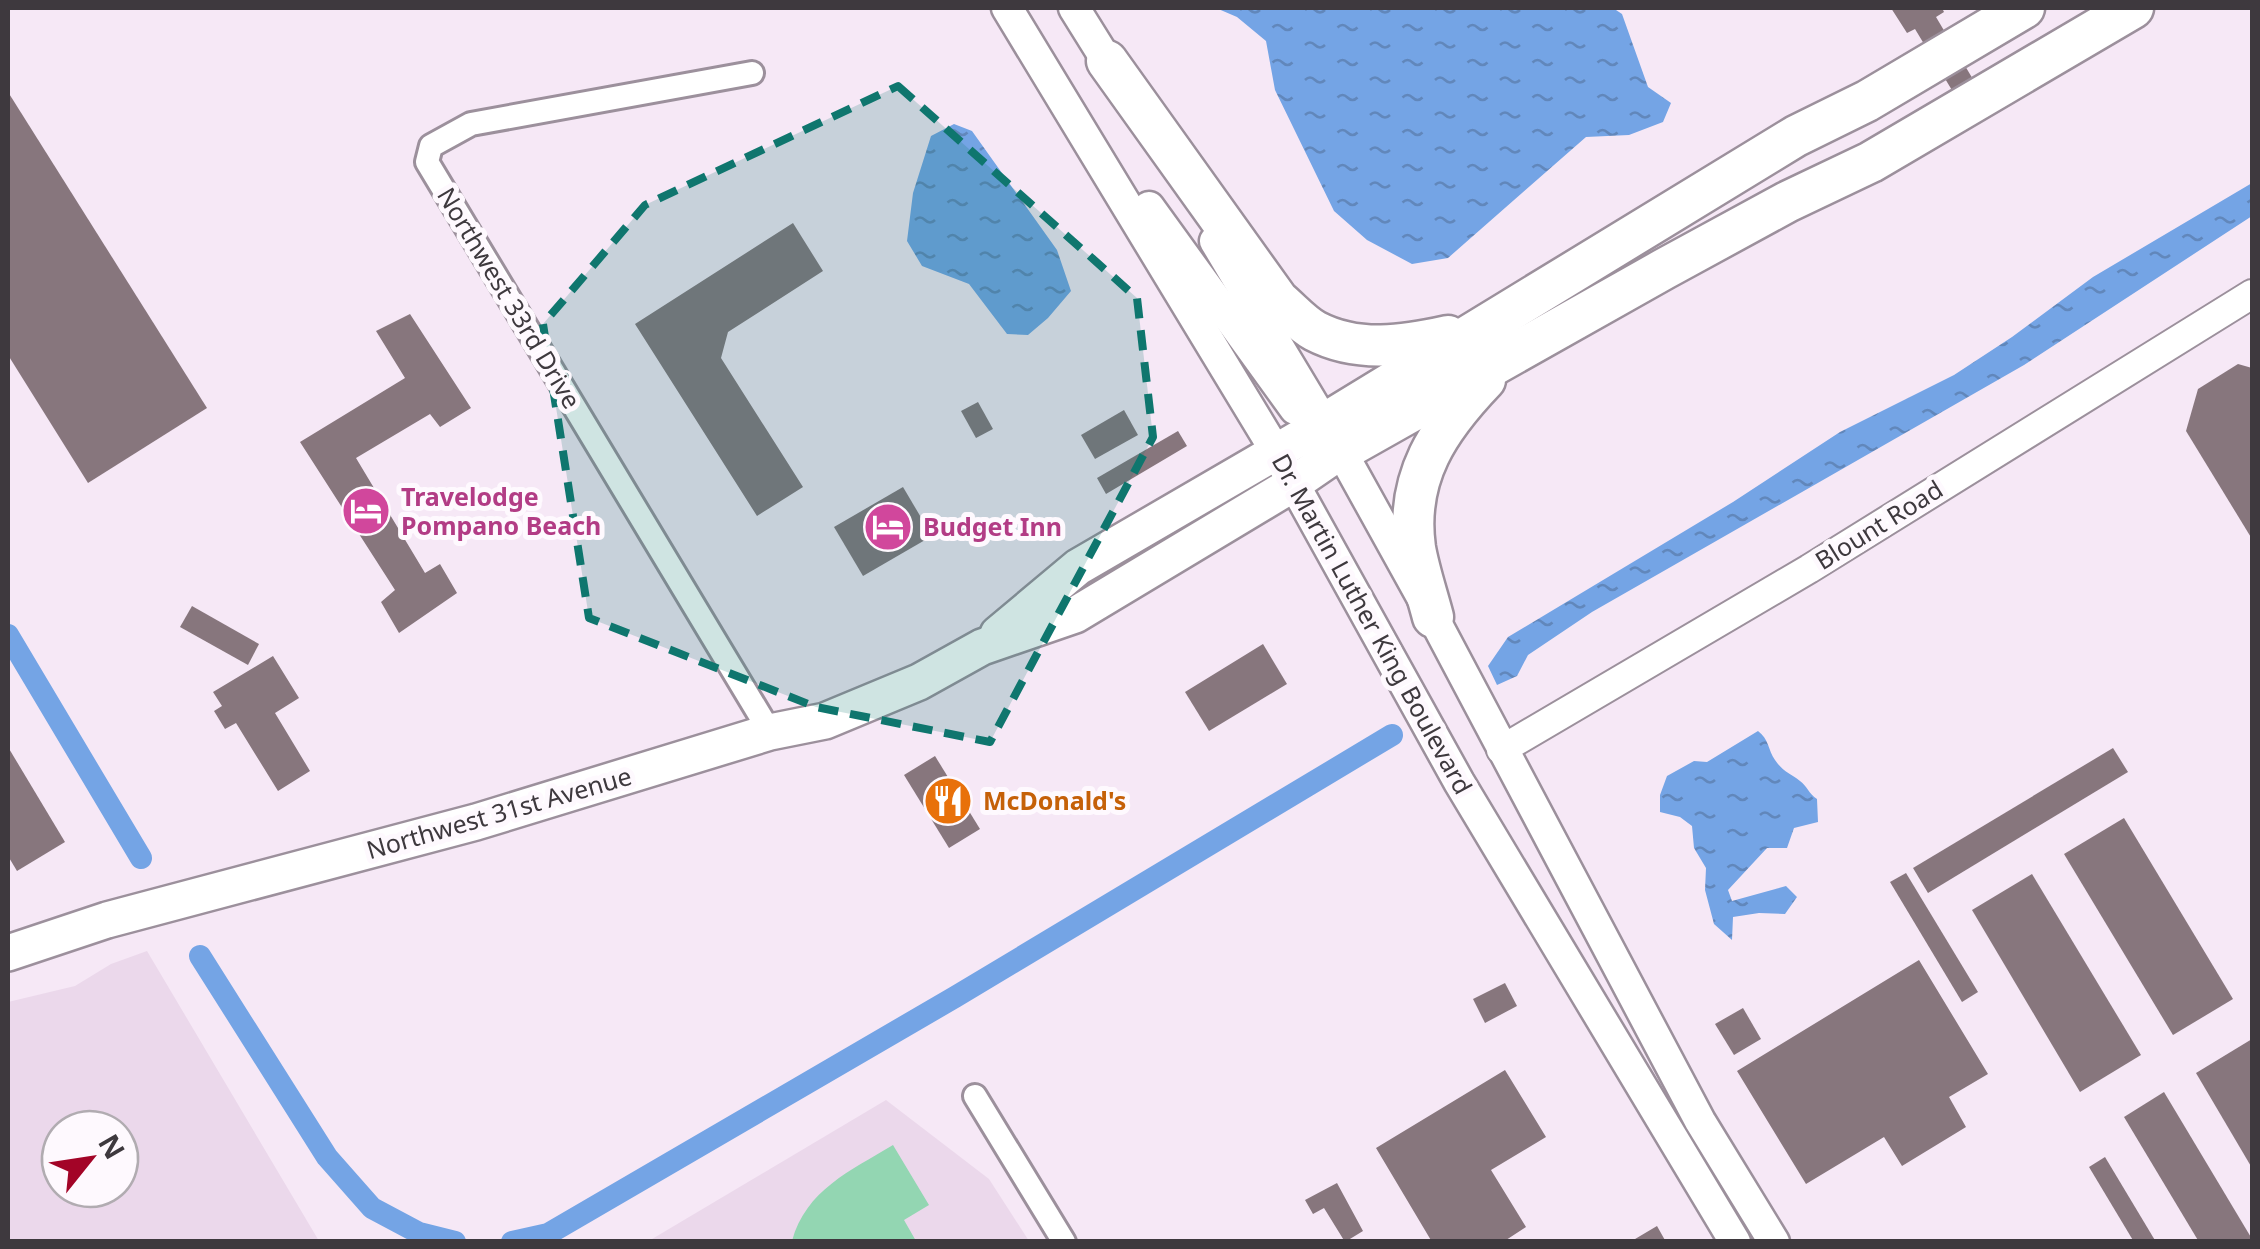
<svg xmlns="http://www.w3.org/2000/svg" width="2260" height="1249" font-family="'Noto Sans',sans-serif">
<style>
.built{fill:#ebd8eb;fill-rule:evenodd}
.green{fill:#93d6b2}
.water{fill:url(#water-ripples)}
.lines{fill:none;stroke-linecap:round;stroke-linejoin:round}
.canal{stroke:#74a4e5;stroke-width:22}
.building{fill:#87767d}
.minor-casing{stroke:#9c909c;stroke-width:28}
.tertiary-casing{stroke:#9c909c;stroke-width:32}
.secondary-casing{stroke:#9c909c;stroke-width:35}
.primary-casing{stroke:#9c909c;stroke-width:40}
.motorway-casing{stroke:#9c909c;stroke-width:45}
.minor{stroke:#fff;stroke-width:22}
.tertiary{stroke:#fff;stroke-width:28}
.secondary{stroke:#fff;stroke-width:30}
.primary{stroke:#fff;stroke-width:35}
.motorway{stroke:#fff;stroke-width:40}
.marked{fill:#0f766e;fill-opacity:0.2;stroke:#0f766e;stroke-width:8;stroke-dasharray:20 12;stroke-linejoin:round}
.labels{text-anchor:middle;stroke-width:10;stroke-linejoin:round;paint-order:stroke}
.street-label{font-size:25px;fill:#3e393e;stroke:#fef9fe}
.hotel-label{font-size:25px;font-weight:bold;fill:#b23c85;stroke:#fef9fe;text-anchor:start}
.food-label{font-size:25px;font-weight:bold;fill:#c56008;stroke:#fef9fe;text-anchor:start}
</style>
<defs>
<pattern id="water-ripples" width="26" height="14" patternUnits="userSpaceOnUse" patternTransform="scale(2.5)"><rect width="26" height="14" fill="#74a4e5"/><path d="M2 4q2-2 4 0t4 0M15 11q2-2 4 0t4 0" fill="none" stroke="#6187bb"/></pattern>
</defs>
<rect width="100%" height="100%" fill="#f6e8f6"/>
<!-- built -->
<g class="built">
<path d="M147,951L319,1241H8V1002L75,986L111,964ZM60,1129H120V1189H60Z"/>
<polygon points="886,1100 989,1179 1029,1241 647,1242"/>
</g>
<!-- green -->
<path class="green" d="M893,1145L929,1205L904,1220L916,1241H792C806,1190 850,1171 893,1145Z"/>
<!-- water -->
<g class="water">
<polygon points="1216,8 1613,8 1622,14 1648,87 1671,103 1663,122 1629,135 1586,137 1448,258 1412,264 1367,240 1334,211 1275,90 1266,41 1237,17"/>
<polygon points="954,124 972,131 1057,250 1071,291 1048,318 1028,335 1007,334 969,284 922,266 907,241 913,193 931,136"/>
<polygon points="2252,183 2252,216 2024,365 1592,612 1528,655 1517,676 1497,685 1488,666 1508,637 1733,502 1840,432 1954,375 2012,337 2093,277"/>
<path d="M1758,731C1769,739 1768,750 1775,760C1783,772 1790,773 1800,781C1807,786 1809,794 1817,799L1818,822L1794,828L1787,848H1767L1728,890L1732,901L1786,886L1797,897L1785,914L1759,913L1733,917L1732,940L1714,924L1705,890L1706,868L1694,848L1692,826L1680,817L1660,812V795L1667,776L1694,761L1707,762Z"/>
</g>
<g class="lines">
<!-- canal -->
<g class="canal">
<polyline points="8,635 141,858"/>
<polyline points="200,956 327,1157 372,1208 419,1233 455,1242"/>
<polyline points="512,1242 548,1234 955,997 1392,735"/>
</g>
</g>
<!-- building -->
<g class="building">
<polygon points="1891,8 1942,8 1944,12 1936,17 1993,113 1973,125 1915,29 1907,33"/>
<polygon points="8,92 207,408 88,483 8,355"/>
<polygon points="793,223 823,271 728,332 721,358 803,487 757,516 635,324"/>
<polygon points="410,314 471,408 440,427 430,414 356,458 425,573 440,564 457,593 399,633 381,602 395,590 300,442 405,378 376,331"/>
<polygon points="2238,364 2252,368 2252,539 2186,431 2198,389"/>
<polygon points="978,402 993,429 976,438 961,411"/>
<polygon points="1124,410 1138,435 1095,459 1081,435"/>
<polygon points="1178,431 1187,446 1106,494 1097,478"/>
<polygon points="903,487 932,536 863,576 834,527"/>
<polygon points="192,606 259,644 248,665 180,627"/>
<polygon points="1263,644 1287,684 1209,731 1185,692"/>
<polygon points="273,656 299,698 275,713 310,771 278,791 236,723 225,729 214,711 222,706 213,692"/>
<polygon points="8,747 65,842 17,871 8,856"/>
<polygon points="2113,748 2128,772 1928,893 1913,868"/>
<polygon points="935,756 980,829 949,848 904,775"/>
<polygon points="2124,818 2233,999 2173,1035 2064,854"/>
<polygon points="1906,873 1978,992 1962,1002 1890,882"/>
<polygon points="2032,874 2141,1055 2080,1092 1972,910"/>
<polygon points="1919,960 1988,1074 1949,1097 1966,1127 1902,1166 1884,1137 1806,1184 1737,1071"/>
<polygon points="1505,983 1517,1006 1485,1023 1473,999"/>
<polygon points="1743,1008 1761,1039 1734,1055 1715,1024"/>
<polygon points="2252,1039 2252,1168 2196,1073"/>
<polygon points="1505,1070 1546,1137 1491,1170 1526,1227 1503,1242 1432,1242 1376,1148"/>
<polygon points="2164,1092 2252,1239 2252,1242 2199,1242 2124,1117"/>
<polygon points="2105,1157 2156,1242 2134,1242 2089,1167"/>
<polygon points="1337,1183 1363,1231 1345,1242 1324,1208 1313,1214 1305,1200"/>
<polygon points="1657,1226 1666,1242 1630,1242"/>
</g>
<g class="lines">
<!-- minor casing -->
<g class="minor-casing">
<g id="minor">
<polyline points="752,73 471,124 431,146 427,162 770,732"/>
<polyline points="975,1096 1064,1242"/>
</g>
</g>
<!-- tertiary casing -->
<g class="tertiary-casing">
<polyline id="tertiary" points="1501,750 1809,569 2252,294"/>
</g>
<!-- secondary casing -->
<g class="secondary-casing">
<g id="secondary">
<polyline points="1007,8 1275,450 1459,782 1735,1242"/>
<polyline points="1074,8 1117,77"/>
<polyline points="1149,207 1295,409"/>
<polyline points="1215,241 1341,451 1433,617 1700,1121 1774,1242"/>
</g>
</g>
<!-- primary casing -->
<g class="primary-casing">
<g id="primary">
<polyline points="998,634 1078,567 1324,424"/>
<polyline points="8,953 107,920 476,822 770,732 825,721 919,682 982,647 1075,615 1293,484 1341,451"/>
</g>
</g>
<!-- motorway casing -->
<g class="motorway-casing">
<g id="motorway">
<path d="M1107,61L1278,300C1290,310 1302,324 1315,331C1357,353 1404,346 1448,336"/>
<polyline points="1324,424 1796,136 1867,101 2024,8"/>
<polyline points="1341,451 1664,269 1787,202 1871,162 2133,8"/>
<path d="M1433,617C1427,594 1419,571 1415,548C1405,477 1439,428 1485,380"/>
</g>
</g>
<!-- minor -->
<use href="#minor" class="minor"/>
<!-- tertiary -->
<use href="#tertiary" class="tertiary"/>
<!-- secondary -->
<use href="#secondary" class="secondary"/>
<!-- primary -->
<use href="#primary" class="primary"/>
<!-- motorway -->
<use href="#motorway" class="motorway"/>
</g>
<!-- marked area -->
<path class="marked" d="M898,86L1137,298L1153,437L990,742L816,707L589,618L543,324L645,205Z"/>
<!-- icons -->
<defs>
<g id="hotel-disc" transform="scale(2.5)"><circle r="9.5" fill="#d1479c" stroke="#fef9fe"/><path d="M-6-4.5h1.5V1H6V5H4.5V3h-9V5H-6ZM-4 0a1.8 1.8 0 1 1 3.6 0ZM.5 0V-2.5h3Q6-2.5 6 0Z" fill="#fff"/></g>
<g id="restaurant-disc" transform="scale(2.5)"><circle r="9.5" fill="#e8710a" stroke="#fef9fe"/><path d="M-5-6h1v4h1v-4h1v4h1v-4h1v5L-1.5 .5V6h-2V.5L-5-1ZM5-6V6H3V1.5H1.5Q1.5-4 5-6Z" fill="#fff"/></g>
</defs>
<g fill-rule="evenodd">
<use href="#hotel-disc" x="366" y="511"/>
<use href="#hotel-disc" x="888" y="527"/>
<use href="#restaurant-disc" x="948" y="801"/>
</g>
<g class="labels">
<!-- street labels -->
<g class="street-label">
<text transform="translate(509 298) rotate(59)" y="9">Northwest 33rd Drive</text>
<text transform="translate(1879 525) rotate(-32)" y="9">Blount Road</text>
<text transform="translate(1372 624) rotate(61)" y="9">Dr. Martin Luther King Boulevard</text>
<text transform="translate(499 813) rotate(-16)" y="9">Northwest 31st Avenue</text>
</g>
<!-- hotel labels -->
<g class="hotel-label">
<text x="401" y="506">Travelodge<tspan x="401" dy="29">Pompano Beach</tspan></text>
<text x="923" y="536">Budget Inn</text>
</g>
<!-- food labels -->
<g class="food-label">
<text x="983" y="810">McDonald's</text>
</g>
</g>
<!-- border -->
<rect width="2260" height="1249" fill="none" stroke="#3e393e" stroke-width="20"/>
<!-- north arrow -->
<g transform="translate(90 1159) rotate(60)"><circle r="48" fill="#fef9fe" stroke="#b1acb1" stroke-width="2.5"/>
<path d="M0-8L18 38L0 25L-18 38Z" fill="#a30427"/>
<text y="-15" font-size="28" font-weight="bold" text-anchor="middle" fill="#3e393e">N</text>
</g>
</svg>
